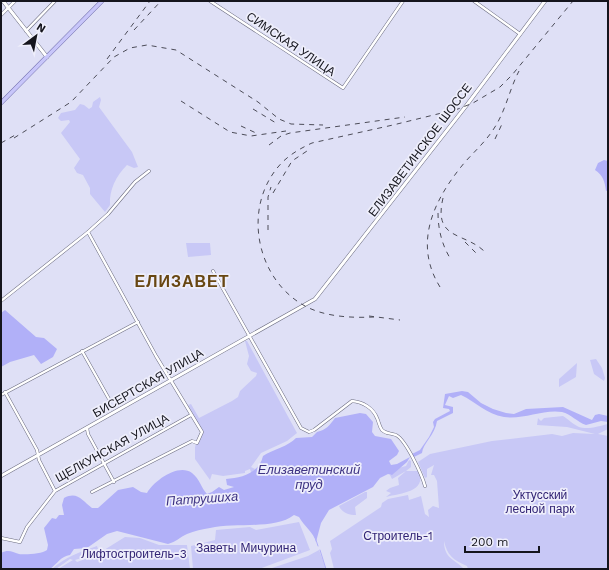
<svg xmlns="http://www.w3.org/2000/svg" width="609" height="570" font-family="'Work Sans',sans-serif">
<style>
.green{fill:#c8c8f6}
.water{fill:#b1b0f8}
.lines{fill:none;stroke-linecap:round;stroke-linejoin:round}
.stream{stroke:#b1b0f8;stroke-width:1}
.street-casing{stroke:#6c6d80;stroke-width:3.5}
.secondary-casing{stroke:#6c6d80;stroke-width:4}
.primary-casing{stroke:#716fab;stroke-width:4.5}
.street{stroke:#fff;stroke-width:2.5}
.secondary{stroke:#fff;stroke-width:3}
.primary{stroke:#c8c6fa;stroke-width:3.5}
.rail{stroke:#4c4c58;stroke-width:1;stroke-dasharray:5 5;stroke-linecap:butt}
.labels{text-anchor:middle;stroke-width:3.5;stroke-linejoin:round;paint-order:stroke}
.street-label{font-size:12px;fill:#15151d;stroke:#eeeefb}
.park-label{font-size:12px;fill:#312374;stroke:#eeeefb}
.water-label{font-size:13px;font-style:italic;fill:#3d3283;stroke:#eeeefb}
.district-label{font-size:16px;font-weight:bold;letter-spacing:1px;fill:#684712;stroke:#eeeefb}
</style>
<rect width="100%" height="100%" fill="#dfe0f6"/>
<!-- green -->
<g class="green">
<path d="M100,97L101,100L99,107L132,152L138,167L134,168L127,165C116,176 109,190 110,205L105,212L90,194V188L83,175L77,173L74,168L80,159L61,133L70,122L69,120L61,121L58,118L61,113L75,110L80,104L84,105L89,109L92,107L93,102Z"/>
<polygon points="186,243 210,243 211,255 188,257"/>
<polygon points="245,341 247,341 297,433 287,441 261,453 251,467 255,469 253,472 251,472 250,469 245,471 245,473 223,476 212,474 210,480 195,459 195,447 199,434 201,435 203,433 188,405 191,404 199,418 232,401 238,397 240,391 256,376 257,373 251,371 247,364 249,356"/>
<polygon points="596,359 602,368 605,378 604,381 594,374 590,360"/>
<polygon points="577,363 576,377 559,387 559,379"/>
<path d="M563,416C568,419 574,425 579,427C587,430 600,426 608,424V429L598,434L608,436V569H468L467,566C453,560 447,555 444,541C444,559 455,559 464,569H334L330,553L332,549L330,541L381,507L382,503L388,499L408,495L409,500L421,496L425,514L429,517L428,510L433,506L439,508L437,481L434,475H431L434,465L427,469V477L425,478L418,462L430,454L492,441L552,434L562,436L573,433L595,434L567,427L537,425L538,418L541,421L544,418Z"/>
<path d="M409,460L411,461V467L406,471H419C427,492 401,493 386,497L391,493L386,491L390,488L399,485L398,478L406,471L392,479L390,475L394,473L398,468L406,466Z"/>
<path d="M365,492H367V498L355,507L356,515C349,515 342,513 339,506Z"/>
<polygon points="299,522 310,550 259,569 193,569 191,546 215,540 216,530 250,527 256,530"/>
<path d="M125,537L140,538L159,545H187L190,569H58L73,560L70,559L56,569H52C65,557 80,552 97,546L98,549L85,557L75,560L77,562L96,555Z"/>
<polygon points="319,550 326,569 269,569 308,556"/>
</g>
<!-- water -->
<g class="water">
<path d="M604,160L608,161V190L606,191C605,182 603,175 595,170L598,163Z"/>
<polygon points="5,310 36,337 44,338 57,349 53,357 41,364 34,355 10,362 1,367 1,313"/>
<path d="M462,391L468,392L481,403L493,409L506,413L514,414L526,409L563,407L592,420L595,415L599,414L608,416V422L601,421L586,425C577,422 571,414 562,412C543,409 523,420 504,417C486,414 476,402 461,395L453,398L449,396L445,405L453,407V413L437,421C435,435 423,443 422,453L414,457L412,454L420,450L429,437L434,427L433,422L435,419L450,411L449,409L443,408L445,394Z"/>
<path d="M360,413L366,414L373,422L372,432L375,436L391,439L399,451L397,455L389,461L391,465L397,464L410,457L407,462L392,475L388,474L380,478L373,487L329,510L321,523L316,542C314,533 304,526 299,517L294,515C275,530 235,522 210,528C203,529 194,531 187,534C180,537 176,542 168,544L117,531L107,534L87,548L74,549L70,555C61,556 57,564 50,569H1V553C9,549 12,552 19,554C25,555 42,554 47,550L48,545L44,528L52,518L56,519L59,515H64L62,505L64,498C78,491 82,501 92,508H98L118,490L133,487L141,492L147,493C154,481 178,463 192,473C200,479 201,488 207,494L212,492L219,487L224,490L234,487L227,485L226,479C242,478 259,473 263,456C272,450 289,446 296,438L312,437L317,432C326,430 330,425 335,418Z"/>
</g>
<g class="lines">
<!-- stream -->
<g class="stream">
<polyline points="315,537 318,546"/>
<polyline points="320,550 326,569"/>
</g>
<!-- street casing -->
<g class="street-casing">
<g id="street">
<polyline points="210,1 343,88 403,1"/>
<polyline points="474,1 520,34"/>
<polyline points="1,15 15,1"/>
<polyline points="26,31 55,1"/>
<polyline points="88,232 156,356 202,432 197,443 192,441 92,492"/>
<path d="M213,271L301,428L309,432L314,430L352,401C363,402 373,408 377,418C379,422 379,426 382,430C386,434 391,433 396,435C406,440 422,475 425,486"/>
<polyline points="1,301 88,232 108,214 135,182 149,171"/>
<polyline points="82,351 109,399"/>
<polyline points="5,392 37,450 39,460 55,491"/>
<polyline points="1,395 138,322"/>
<polyline points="87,428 88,434 114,482"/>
<polyline points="1,538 20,542 27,527 55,491 191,415"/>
</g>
</g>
<!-- secondary casing -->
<g class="secondary-casing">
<g id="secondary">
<polyline points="3,1 47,57"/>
<polyline points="1,476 315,299 466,106 545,1"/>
</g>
</g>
<!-- primary casing -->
<g class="primary-casing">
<polyline id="primary" points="1,103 102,1"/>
</g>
<!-- street -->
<use href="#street" class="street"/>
<!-- secondary -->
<use href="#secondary" class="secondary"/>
<!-- primary -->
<use href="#primary" class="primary"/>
<!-- rail -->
<g class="rail">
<polyline points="134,30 161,1"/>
<polyline points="107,59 150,1"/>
<polyline points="181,101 230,132 251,136 286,131"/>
<polyline points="253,109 276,123"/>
<polyline points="241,126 256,133"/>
<polyline points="14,138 71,102 114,57 130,48 147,45 176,50 258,102 279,119 291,124 323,125"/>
<polyline points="495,139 502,124"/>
<polyline points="1,143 17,134"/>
<polyline points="269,145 281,136 290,133 405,117"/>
<polyline points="273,193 292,161 307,151"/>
<path d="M443,198C433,240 464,232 484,251"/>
<path d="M438,213C438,229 442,245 450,258"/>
<polyline points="268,230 268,197 271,187"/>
<polyline points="465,242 479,256"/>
<path d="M440,287C412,242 435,198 465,162C475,151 485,142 493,130C506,111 509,90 519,71"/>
<polyline points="369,316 400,320"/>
<path d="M374,317C352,318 325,317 305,306C257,280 242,210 278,167C287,156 299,149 312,143L393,125L458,109L473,103L500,87L512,75L573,1"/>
</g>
</g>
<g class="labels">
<!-- street labels -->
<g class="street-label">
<text transform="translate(291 44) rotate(34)" y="4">СИМСКАЯ УЛИЦА</text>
<text transform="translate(420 150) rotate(-53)" y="4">ЕЛИЗАВЕТИНСКОЕ ШОССЕ</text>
<text transform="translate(148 383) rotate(-30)" y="4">БИСЕРТСКАЯ УЛИЦА</text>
<text transform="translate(112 448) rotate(-29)" y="4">ЩЕЛКУНСКАЯ УЛИЦА</text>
</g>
<!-- park labels -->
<g class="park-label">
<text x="540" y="499">Уктусский<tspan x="540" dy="14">лесной парк</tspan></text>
<text x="398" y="540">Строитель-1</text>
<text x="246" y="552">Заветы Мичурина</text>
<text x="134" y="558">Лифтостроитель-3</text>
</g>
<!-- water labels -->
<g class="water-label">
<text x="309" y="474">Елизаветинский<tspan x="309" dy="15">пруд</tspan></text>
<text transform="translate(202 498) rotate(-4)" y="5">Патрушиха</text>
</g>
<!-- district labels -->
<g class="district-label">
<text x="182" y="287">ЕЛИЗАВЕТ</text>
</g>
</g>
<!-- border -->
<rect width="609" height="570" fill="none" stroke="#15151d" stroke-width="4"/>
<!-- north arrow -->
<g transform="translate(36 36) rotate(32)" stroke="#eeeefb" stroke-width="3" paint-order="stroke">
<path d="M0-3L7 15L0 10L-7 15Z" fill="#15151d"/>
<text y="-6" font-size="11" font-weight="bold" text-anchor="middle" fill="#15151d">N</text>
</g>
<!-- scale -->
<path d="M465 546v6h74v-6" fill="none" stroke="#15151d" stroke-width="2"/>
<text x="471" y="546" font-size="12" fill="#15151d" stroke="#eeeefb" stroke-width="3" paint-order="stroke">200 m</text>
</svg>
